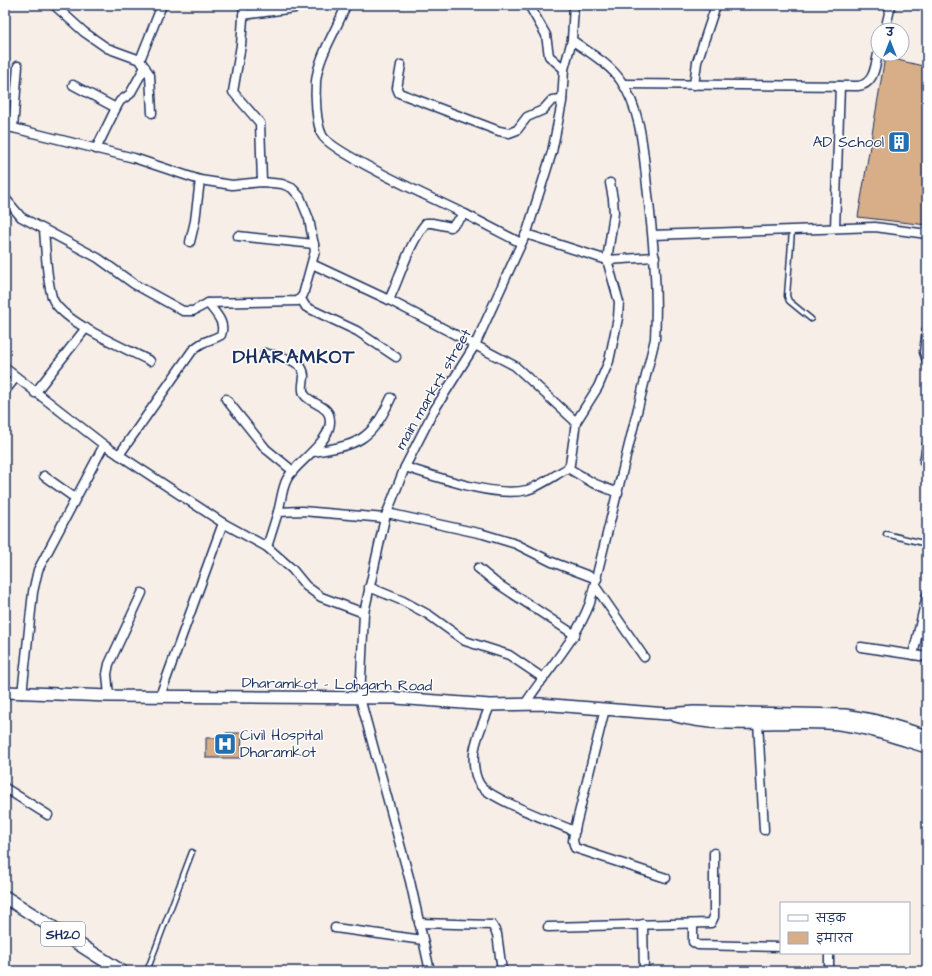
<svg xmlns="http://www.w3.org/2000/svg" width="932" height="976" font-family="'Architects Daughter','Playpen Sans Deva',sans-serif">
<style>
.building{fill:#d7ae88;stroke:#1b2f5e}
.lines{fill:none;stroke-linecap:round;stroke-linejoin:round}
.lane-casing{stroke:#1b2f5e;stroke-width:7}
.street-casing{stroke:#1b2f5e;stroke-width:11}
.secondary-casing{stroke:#1b2f5e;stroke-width:14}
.primary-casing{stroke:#1b2f5e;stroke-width:15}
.lane{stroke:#fff;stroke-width:4}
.street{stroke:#fff;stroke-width:8}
.secondary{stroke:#fff;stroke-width:11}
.primary{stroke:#fff;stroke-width:12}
.labels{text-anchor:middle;stroke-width:3;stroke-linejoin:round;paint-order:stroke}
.shield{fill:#fff;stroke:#5f6d8e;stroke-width:1}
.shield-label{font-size:14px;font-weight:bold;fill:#1b2f5e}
.poi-label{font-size:15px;fill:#1b2f5e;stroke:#fff;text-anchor:end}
.street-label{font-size:15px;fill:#1b2f5e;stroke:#fff}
.district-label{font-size:19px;font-weight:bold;letter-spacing:1px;fill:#1b2f5e;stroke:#fff}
</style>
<rect width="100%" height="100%" fill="#f7efe7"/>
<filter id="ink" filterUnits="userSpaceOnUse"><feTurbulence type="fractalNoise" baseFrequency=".025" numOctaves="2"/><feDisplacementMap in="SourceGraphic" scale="8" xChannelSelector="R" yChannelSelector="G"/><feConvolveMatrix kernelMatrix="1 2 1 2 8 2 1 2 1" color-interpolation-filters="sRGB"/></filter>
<g filter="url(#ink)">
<!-- building -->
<g class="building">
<polygon points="885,57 927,67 927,225 858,217"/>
<polygon points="226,733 242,733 241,758 206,758 206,738 226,738"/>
</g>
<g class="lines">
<!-- lane casing -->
<g class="lane-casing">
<g id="lane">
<polyline points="792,230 787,296 789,301 811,319"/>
<polyline points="886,534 927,544"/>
<polyline points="147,971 192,852"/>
</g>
</g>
<!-- street casing -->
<g class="street-casing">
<g id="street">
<polyline points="54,5 84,32 107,48 140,60 150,75 152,113"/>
<polyline points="244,5 241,45 233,92 260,123 262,182"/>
<path d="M346,5C337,30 319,54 316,81C315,95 316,123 322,135C330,152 442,203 465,214"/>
<polyline points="529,5 546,35 549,56 564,69"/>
<polyline points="243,15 295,8"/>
<polyline points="885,30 891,5"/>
<polyline points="140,60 162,5"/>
<polyline points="401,65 397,88 399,93 499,131 509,133 517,130 527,117 543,110 552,100 562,99"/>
<path d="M623,84L858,86C874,84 875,67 878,54"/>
<polyline points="73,85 116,108"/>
<polyline points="694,85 697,62 716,5"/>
<polyline points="5,126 134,158 200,180 232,185 262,182 282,184 292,188 300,197 309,219 315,251 303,295 298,301 208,303 193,311 183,311 134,284 98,258 21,217 5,198"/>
<polyline points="13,128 18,66"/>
<polyline points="96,149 116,108 120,101 130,94 145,67"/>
<polyline points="610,183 613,199 614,213 607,260 619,302 618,318 609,361 598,387 576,422 570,464 568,468 593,483 618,493"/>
<polyline points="835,228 840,86"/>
<path d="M44,230C46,251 46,276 52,297C59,321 127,349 150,361"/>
<polyline points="526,234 607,260 655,257"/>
<polyline points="653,235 875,227 927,234"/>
<polyline points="238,236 314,244"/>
<polyline points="190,242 195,221 200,180"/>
<polyline points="312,264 389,300 515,366 576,422"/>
<polyline points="301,299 306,307 357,331 396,357"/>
<path d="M389,300C401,275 408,245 426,223H432L451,227L465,214L521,243"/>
<polyline points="927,330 924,352 927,361"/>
<path d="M265,353C278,357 304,359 304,376C304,382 301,388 304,394C309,403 326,405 329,415C337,440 296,461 287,479C282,488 281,502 278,512"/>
<polyline points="5,368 104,445 223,523 267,547 292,569 306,586 321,597 364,613"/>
<polyline points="5,391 16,377"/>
<polyline points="35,393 86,328"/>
<polyline points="226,399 266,449 293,471"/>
<polyline points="927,445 924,462 927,467"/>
<path d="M313,452C358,445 371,441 391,398"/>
<path d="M119,455L192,351C204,339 209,342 221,335C226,322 215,313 208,303"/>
<path d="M405,467C437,477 495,498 527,490C541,486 555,475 568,468"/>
<polyline points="44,476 75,498"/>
<polyline points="387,513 483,534 516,544 552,562 597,579"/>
<polyline points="267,547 278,512 302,511 385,518"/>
<polyline points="478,568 495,582 575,635"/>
<polyline points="595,586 644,657"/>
<polyline points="369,587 403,601 429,615 465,641 509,655 543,678"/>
<polyline points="861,647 927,657"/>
<polyline points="913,655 927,595"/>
<polyline points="22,694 33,592 38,570 104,445"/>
<polyline points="109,696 107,674 109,664 142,593"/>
<polyline points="160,696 223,523"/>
<path d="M525,704C547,670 576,640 590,603L655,339C658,287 653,237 647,186C643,151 642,112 621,81C610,64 588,52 572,40L574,5"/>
<path d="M490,705C485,720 475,738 474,754C473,764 475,779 481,786C493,800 555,823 575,831"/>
<polyline points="605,709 574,833 573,841 575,848 666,878"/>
<polyline points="758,722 764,830"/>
<polyline points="5,788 48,815"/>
<polyline points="419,923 492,925 497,934 502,971"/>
<polyline points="643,924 644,971"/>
<polyline points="693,924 693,942 698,945 781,947"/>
<polyline points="548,927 711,923 714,917 714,853"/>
<polyline points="335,928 423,940"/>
<polyline points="430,971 410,881 360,698 364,613 385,518 405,467 433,412 475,345 528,229 552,152 562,102 564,69 572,40"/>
<polyline points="829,971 829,953"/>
</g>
</g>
<!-- secondary casing -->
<g class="secondary-casing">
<g id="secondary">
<polyline points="5,692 109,696 396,698 490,705 540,704 667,714 694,712 845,715 877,721 927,736"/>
<path d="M676,716C722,729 778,720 827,723C862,725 894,737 927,747"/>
</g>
</g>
<!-- primary casing -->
<g class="primary-casing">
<polyline id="primary" points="5,897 121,971"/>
</g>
<!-- lane -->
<use href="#lane" class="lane"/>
<!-- street -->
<use href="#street" class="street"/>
<!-- secondary -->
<use href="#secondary" class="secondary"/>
<!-- primary -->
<use href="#primary" class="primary"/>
</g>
</g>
<!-- icons -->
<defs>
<g id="building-square" transform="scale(1.15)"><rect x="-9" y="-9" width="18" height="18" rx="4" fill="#1f6fb2" stroke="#fff"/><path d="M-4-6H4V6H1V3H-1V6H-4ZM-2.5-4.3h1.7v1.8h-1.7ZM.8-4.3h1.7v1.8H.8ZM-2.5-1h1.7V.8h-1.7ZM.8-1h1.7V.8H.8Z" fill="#fff"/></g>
<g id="hospital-square" transform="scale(1.15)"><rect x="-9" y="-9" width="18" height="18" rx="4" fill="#1f6fb2" stroke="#fff"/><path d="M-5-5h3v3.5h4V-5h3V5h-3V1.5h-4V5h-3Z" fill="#fff"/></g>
</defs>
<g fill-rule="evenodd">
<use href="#building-square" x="899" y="142"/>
<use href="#hospital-square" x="225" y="744"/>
</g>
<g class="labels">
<!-- shield labels -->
<rect class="shield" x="41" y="922" width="44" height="24" rx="3"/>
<g class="shield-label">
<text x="63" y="939">SH20</text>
</g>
<!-- poi labels -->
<g class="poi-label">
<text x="884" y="147">AD School</text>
<text x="240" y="740" text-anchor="start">Civil Hospital<tspan x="240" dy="17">Dharamkot</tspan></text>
</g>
<!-- street labels -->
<g class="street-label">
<text transform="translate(433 389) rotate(-60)" y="5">main markrt street</text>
<text transform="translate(337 684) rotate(1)" y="5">Dharamkot - Lohgarh Road</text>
</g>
<!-- district labels -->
<g class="district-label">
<text x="294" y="363">DHARAMKOT</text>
</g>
</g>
<!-- margin -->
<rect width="932" height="976" fill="none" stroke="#fff" stroke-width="20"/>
<rect x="10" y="10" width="912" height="956" fill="none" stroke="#1b2f5e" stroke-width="1.5" filter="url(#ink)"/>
<!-- legend -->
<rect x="780" y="902" width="130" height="52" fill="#ffffff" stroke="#a4acbf"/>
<rect x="788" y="915" width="20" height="6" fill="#ffffff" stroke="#a4acbf"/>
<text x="816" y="922" font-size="12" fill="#1b2f5e">सड़क</text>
<rect x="788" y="932" width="20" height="12" fill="#d7ae88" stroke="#a4acbf"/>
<text x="816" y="942" font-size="12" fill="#1b2f5e">इमारत</text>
<!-- north arrow -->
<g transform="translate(890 42)"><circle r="19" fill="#ffffff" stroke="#a4acbf"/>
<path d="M0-3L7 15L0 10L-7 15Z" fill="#1f6fb2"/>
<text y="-6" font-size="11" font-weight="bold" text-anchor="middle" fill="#1b2f5e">उ</text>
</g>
</svg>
